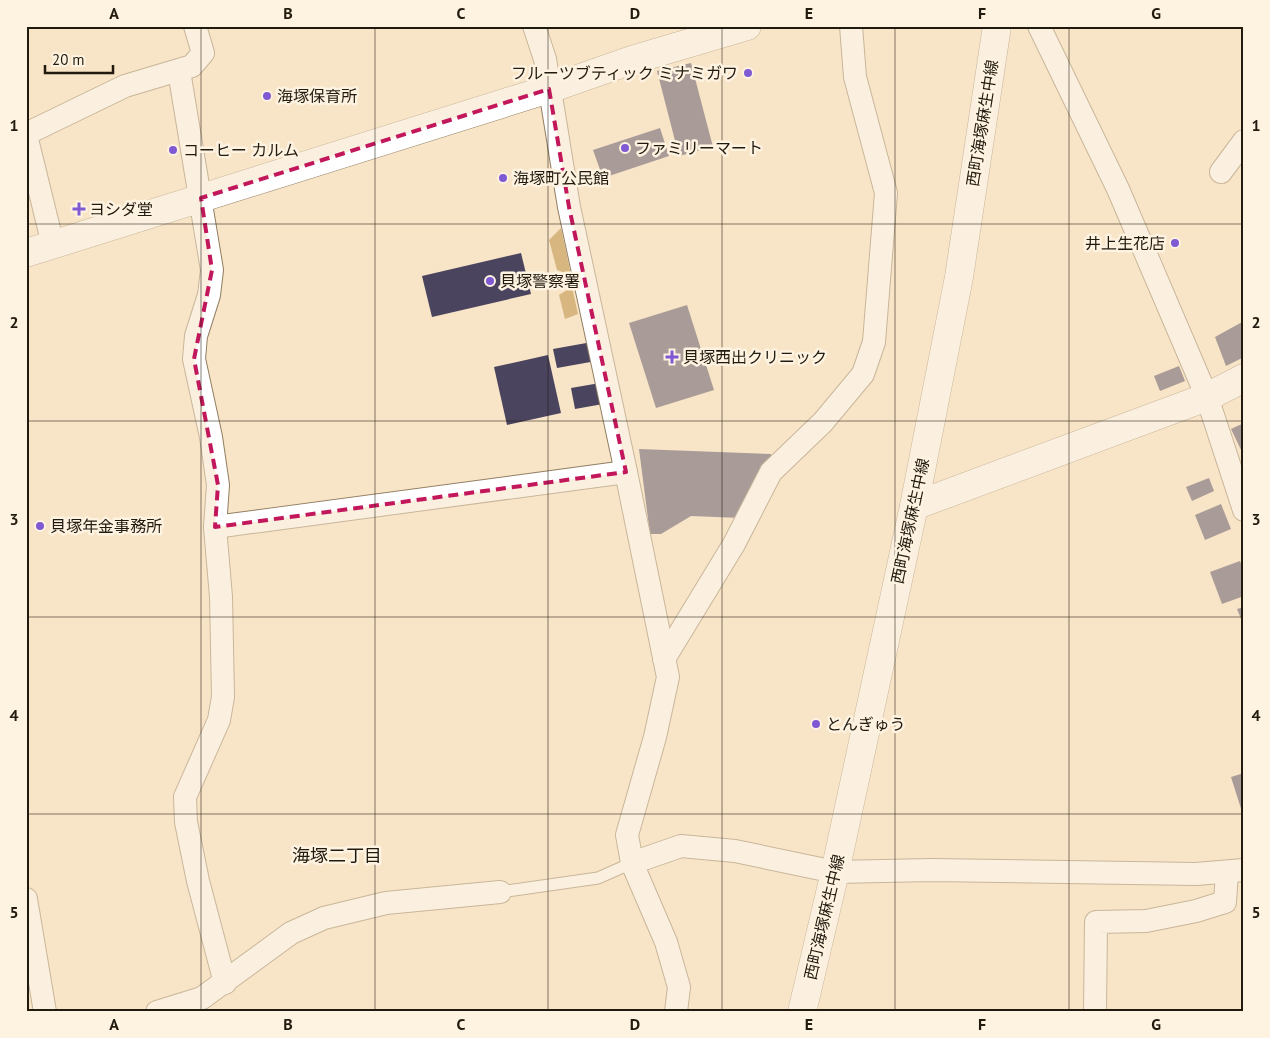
<svg xmlns="http://www.w3.org/2000/svg" width="1270" height="1038" font-family="'PT Sans','Noto Sans JP',sans-serif">
<style>
.green{fill:#d8b67f}
.building{fill:#4a445f}
.lines{fill:none;stroke-linecap:round;stroke-linejoin:round}
.service-casing{stroke:#917f64;stroke-width:13}
.minor-casing{stroke:#917f64;stroke-width:24}
.tertiary-casing{stroke:#917f64;stroke-width:29}
.service{stroke:#fff;stroke-width:11}
.minor{stroke:#fff;stroke-width:22}
.tertiary{stroke:#fff;stroke-width:28}
.marked{fill:none;stroke:#c2185b;stroke-width:4;stroke-dasharray:10 6;stroke-linejoin:round}
.grid{fill:none;stroke:#211a0f;stroke-width:1;stroke-opacity:0.55}
.poi-dot{fill:#7f59d3;stroke:#fef2e0;stroke-width:2}
.labels{text-anchor:middle;stroke-width:5;stroke-linejoin:round;paint-order:stroke}
.poi-label{font-size:16px;fill:#211a0f;stroke:#fef2e0;text-anchor:start}
.street-label{font-size:16px;fill:#211a0f;stroke:#fef2e0}
.neighbourhood-label{font-size:18px;fill:#211a0f;stroke:#fef2e0}
.neatline{fill:none;stroke:#211a0f;stroke-width:2}
.grid-label{font-size:16px;text-anchor:middle;font-weight:bold;fill:#211a0f}
</style>
<rect width="100%" height="100%" fill="#f8e4c6"/>
<!-- green -->
<g class="green">
<polygon points="561,228 571,275 557,270 549,240"/>
<polygon points="572,287 578,314 565,319 559,295"/>
</g>
<!-- building -->
<g class="building">
<polygon points="691,63 713,147 679,156 657,71"/>
<polygon points="660,128 669,156 603,178 593,150"/>
<polygon points="521,253 531,294 432,317 422,276"/>
<polygon points="687,305 714,390 656,408 629,323"/>
<polygon points="1244,321 1244,357 1226,366 1215,337"/>
<polygon points="592,342 596,361 557,368 553,349"/>
<polygon points="548,355 561,413 507,425 494,367"/>
<polygon points="1179,366 1185,381 1160,391 1154,376"/>
<polygon points="600,383 603,404 575,409 571,388"/>
<polygon points="1244,423 1244,456 1231,429"/>
<polygon points="639,449 771,454 771,462 741,518 691,516 661,534 650,534"/>
<polygon points="1209,478 1214,491 1192,501 1186,487"/>
<polygon points="1221,504 1231,529 1205,540 1195,515"/>
<polygon points="1240,561 1244,571 1244,596 1222,604 1210,572"/>
<polygon points="1244,607 1244,626 1237,609"/>
<polygon points="1244,773 1244,815 1243,815 1231,777"/>
</g>
<g class="lines">
<!-- service casing -->
<g class="service-casing">
<polyline id="service" points="500,892 598,878 632,863"/>
</g>
<!-- minor casing -->
<g class="minor-casing">
<g id="minor">
<polyline points="534,26 545,59 569,207 626,472 668,677 655,737 627,835 632,863 666,942 679,987 676,1012"/>
<polyline points="1039,26 1118,189 1207,397 1244,510"/>
<polyline points="179,71 212,270 209,295 196,336 194,359 211,437 218,485 215,527 221,597 223,697 219,720 185,797 186,822 198,881 225,983"/>
<polyline points="26,134 125,86 192,66 203,53 195,26"/>
<polyline points="26,135 53,245"/>
<polyline points="1221,172 1244,141"/>
<polyline points="215,527 626,472"/>
<polyline points="664,659 734,544 771,472 823,422 863,374 874,342 886,193 855,77 851,26"/>
<polyline points="632,863 681,846 735,851 835,872 932,870 1196,874 1244,870"/>
<polyline points="26,899 45,1012"/>
<polyline points="157,1012 202,998 291,933 324,918 386,903 500,892"/>
<polyline points="1095,1012 1096,922 1146,921 1196,911 1225,902 1227,872"/>
</g>
</g>
<!-- tertiary casing -->
<g class="tertiary-casing">
<g id="tertiary">
<polyline points="26,253 549,89 632,60 747,26"/>
<polyline points="914,506 1207,397 1244,378"/>
<polyline points="802,1012 835,872 914,506 959,277 997,26"/>
</g>
</g>
<!-- service -->
<use href="#service" class="service"/>
<!-- minor -->
<use href="#minor" class="minor"/>
<!-- tertiary -->
<use href="#tertiary" class="tertiary"/>
</g>
<!-- marked area -->
<path d="M0 0H1270V1038H0ZM549,89L569,207L626,472L215,527L218,485L194,359L212,270L201,198Z" fill="#f8e4c6" fill-opacity=".55" fill-rule="evenodd"/>
<path class="marked" d="M549,89L569,207L626,472L215,527L218,485L194,359L212,270L201,198Z"/>
<!-- grid -->
<path class="grid" d="M201,26V1012M375,26V1012M548,26V1012M722,26V1012M895,26V1012M1069,26V1012M26,224H1244M26,421H1244M26,617H1244M26,814H1244"/>
<!-- markers -->
<g class="poi-dot">
<circle cx="748" cy="73" r="5"/>
<circle cx="267" cy="96" r="5"/>
<circle cx="625" cy="148" r="5"/>
<circle cx="173" cy="150" r="5"/>
<circle cx="503" cy="178" r="5"/>
<path d="M76.5 201.5h5v5h5v5h-5v5h-5v-5h-5v-5h5z"/>
<circle cx="1175" cy="243" r="5"/>
<circle cx="490" cy="281" r="5"/>
<path d="M669.5 349.5h5v5h5v5h-5v5h-5v-5h-5v-5h5z"/>
<circle cx="40" cy="526" r="5"/>
<circle cx="816" cy="724" r="5"/>
</g>
<g class="labels">
<!-- poi labels -->
<g class="poi-label">
<text x="738" y="79" text-anchor="end">フルーツブティック ミナミガワ</text>
<text x="277" y="102">海塚保育所</text>
<text x="635" y="154">ファミリーマート</text>
<text x="183" y="156">コーヒー カルム</text>
<text x="513" y="184">海塚町公民館</text>
<text x="89" y="215">ヨシダ堂</text>
<text x="1165" y="249" text-anchor="end">井上生花店</text>
<text x="500" y="287">貝塚警察署</text>
<text x="683" y="363">貝塚西出クリニック</text>
<text x="50" y="532">貝塚年金事務所</text>
<text x="826" y="730">とんぎゅう</text>
</g>
<!-- street labels -->
<g class="street-label">
<text transform="translate(982 123) rotate(-81)" y="6">西町海塚麻生中線</text>
<text transform="translate(910 521) rotate(-78)" y="6">西町海塚麻生中線</text>
<text transform="translate(824 917) rotate(-77)" y="6">西町海塚麻生中線</text>
</g>
<!-- neighbourhood labels -->
<g class="neighbourhood-label">
<text x="337" y="862">海塚二丁目</text>
</g>
</g>
<!-- border -->
<rect width="1270" height="1038" fill="none" stroke="#fef2e0" stroke-width="55"/>
<!-- scale -->
<path d="M45 65v8h68v-8" fill="none" stroke="#211a0f" stroke-width="2.5"/>
<text x="52" y="65" font-size="15" fill="#211a0f" stroke="#fef2e0" stroke-width="4" paint-order="stroke">20 m</text>
<rect x="28" y="28" width="1214" height="982" class="neatline"/>
<g class="grid-label">
<text x="114" y="19">A</text>
<text x="288" y="19">B</text>
<text x="461" y="19">C</text>
<text x="635" y="19">D</text>
<text x="809" y="19">E</text>
<text x="982" y="19">F</text>
<text x="1156" y="19">G</text>
<text x="14" y="131">1</text>
<text x="1256" y="131">1</text>
<text x="14" y="328">2</text>
<text x="1256" y="328">2</text>
<text x="14" y="525">3</text>
<text x="1256" y="525">3</text>
<text x="14" y="721">4</text>
<text x="1256" y="721">4</text>
<text x="14" y="918">5</text>
<text x="1256" y="918">5</text>
<text x="114" y="1030">A</text>
<text x="288" y="1030">B</text>
<text x="461" y="1030">C</text>
<text x="635" y="1030">D</text>
<text x="809" y="1030">E</text>
<text x="982" y="1030">F</text>
<text x="1156" y="1030">G</text>
</g>
</svg>
